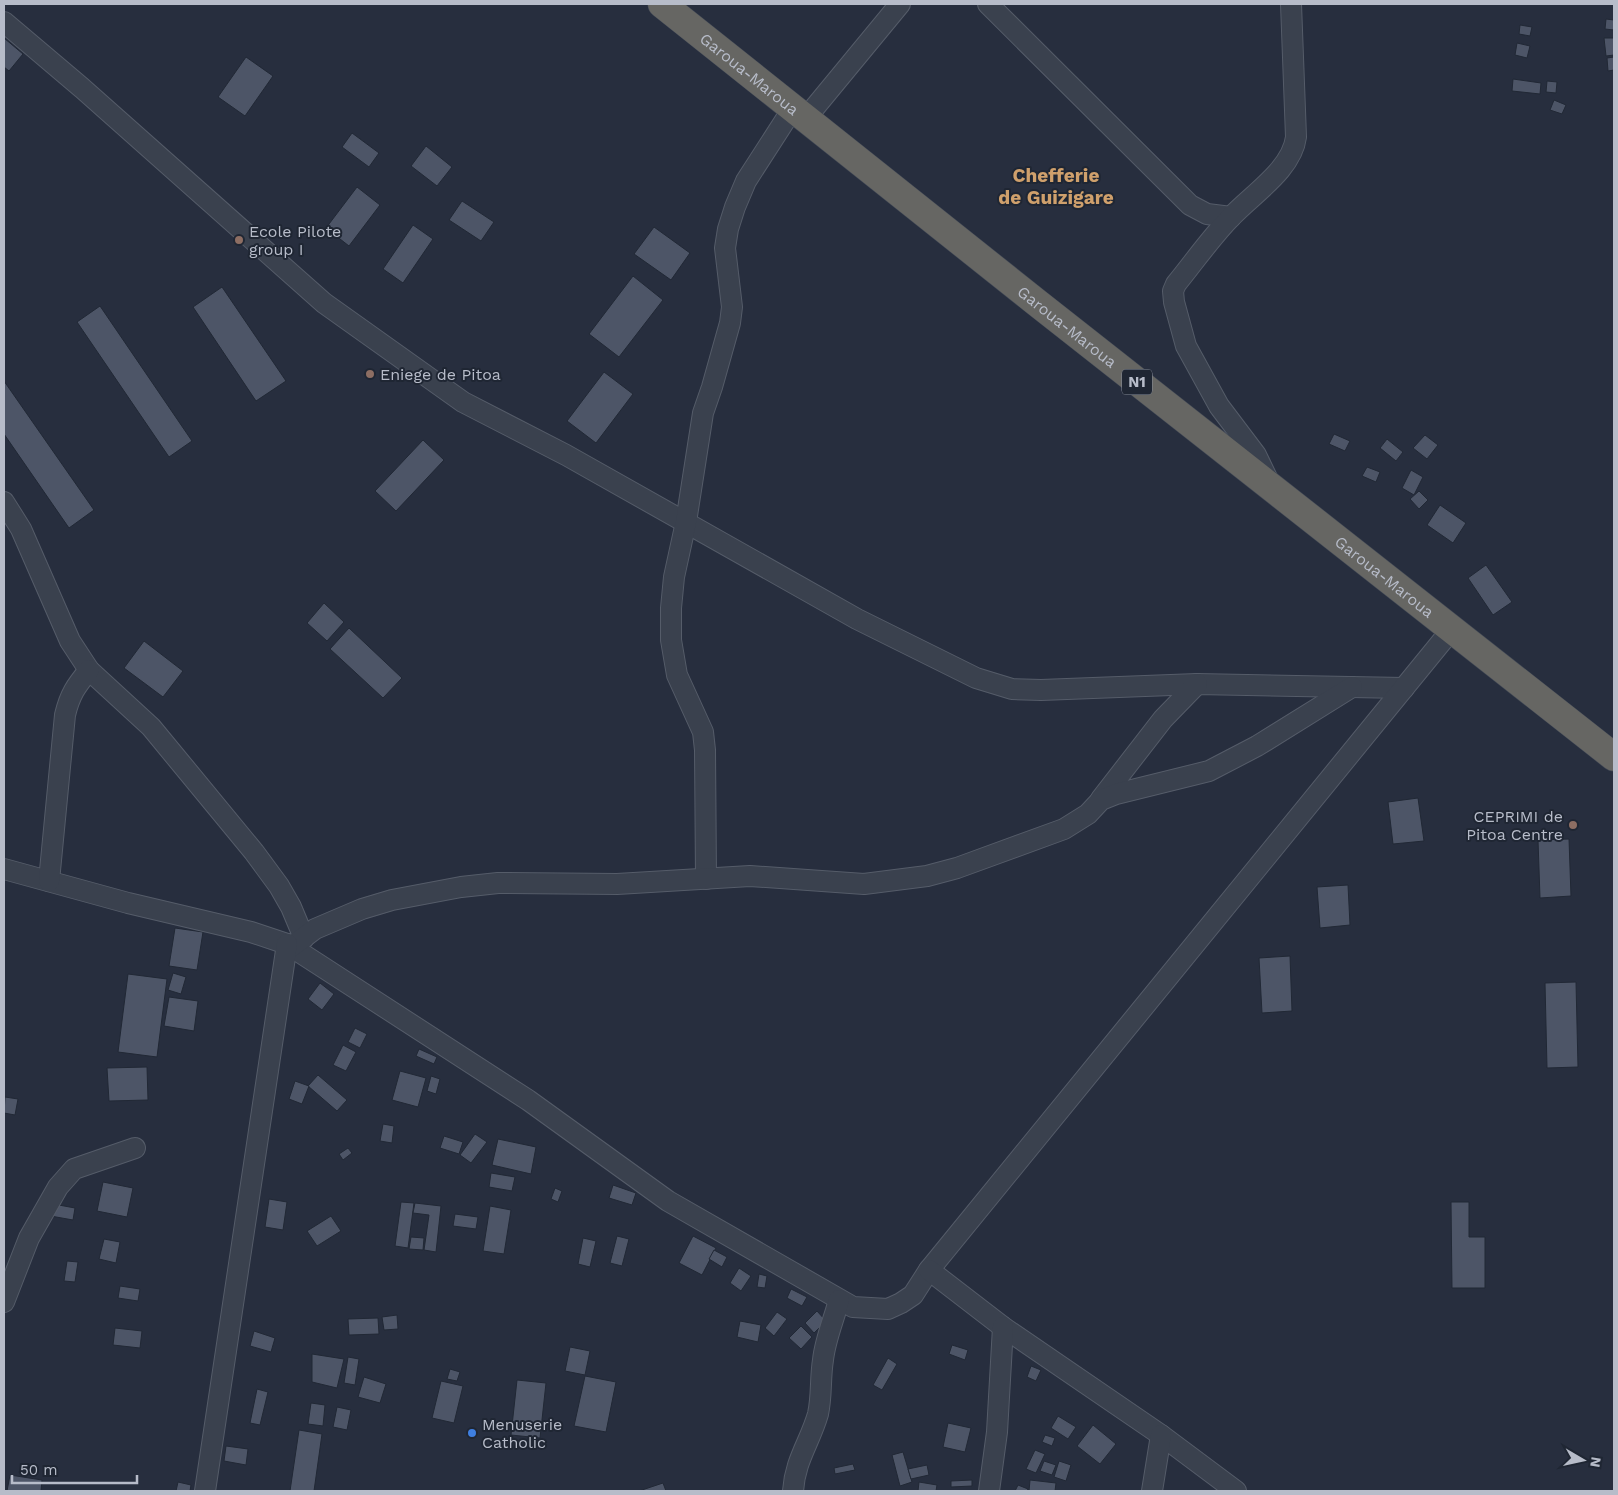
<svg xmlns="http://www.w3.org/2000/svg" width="1618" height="1495" font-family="'Work Sans',sans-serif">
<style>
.building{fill:#4d5567;stroke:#212835}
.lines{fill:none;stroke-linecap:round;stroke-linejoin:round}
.minor-casing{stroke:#555c69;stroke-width:22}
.trunk-casing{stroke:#424956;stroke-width:29}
.minor{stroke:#3a414e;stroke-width:20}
.trunk{stroke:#666663;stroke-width:28}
.education-dot{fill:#8d6e63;stroke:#1f2633;stroke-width:2}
.shop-dot{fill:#3f7fe0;stroke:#1f2633;stroke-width:2}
.labels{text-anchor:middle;stroke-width:4;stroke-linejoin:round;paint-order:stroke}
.shield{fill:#1f2633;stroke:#898f9c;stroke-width:1}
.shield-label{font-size:15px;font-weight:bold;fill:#b7bcc9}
.street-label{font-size:16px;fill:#b7bcc9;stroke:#1f2633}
.poi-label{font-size:16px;fill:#b7bcc9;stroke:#1f2633;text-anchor:start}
.quarter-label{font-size:19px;font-weight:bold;fill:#cfa06c;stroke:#1f2633}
</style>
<rect width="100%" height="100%" fill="#272e3e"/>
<!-- building -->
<g class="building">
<polygon points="1606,19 1614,20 1614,30 1605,29"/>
<polygon points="1520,25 1532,27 1530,36 1519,34"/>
<polygon points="4,38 23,54 9,71 4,67"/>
<polygon points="1604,38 1614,38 1614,55 1606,56"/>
<polygon points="1517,43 1530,46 1527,58 1515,55"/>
<polygon points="246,57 273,76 245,116 218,97"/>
<polygon points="1614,57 1614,70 1608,71 1607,58"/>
<polygon points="1513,79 1541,83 1540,94 1512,91"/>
<polygon points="1547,81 1557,82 1556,93 1546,92"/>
<polygon points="1554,100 1566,105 1562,114 1550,110"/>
<polygon points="352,133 379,153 369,167 342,147"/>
<polygon points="426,146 452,167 437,186 411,166"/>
<polygon points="357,187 380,205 349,246 326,228"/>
<polygon points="462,201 494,222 481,241 449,220"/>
<polygon points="413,225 433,239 403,283 383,269"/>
<polygon points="654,227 690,253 671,280 634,254"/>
<polygon points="633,276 663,300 619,357 589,334"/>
<polygon points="222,287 286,381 256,401 193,307"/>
<polygon points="100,306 192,441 169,457 77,322"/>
<polygon points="604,372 633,394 596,443 567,421"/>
<polygon points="4,381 94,510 69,528 4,434"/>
<polygon points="1334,434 1350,441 1345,451 1329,444"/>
<polygon points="1425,435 1438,445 1427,459 1413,448"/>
<polygon points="1387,439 1403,452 1396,461 1380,448"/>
<polygon points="423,440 444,460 396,511 375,491"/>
<polygon points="1367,467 1380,472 1376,482 1362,476"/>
<polygon points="1411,470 1423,477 1414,495 1402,488"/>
<polygon points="1419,491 1428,500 1419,509 1410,499"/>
<polygon points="1440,505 1466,523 1453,543 1427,525"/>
<polygon points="1486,565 1512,602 1493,615 1468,578"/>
<polygon points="324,603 344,622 327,641 307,623"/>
<polygon points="349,628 402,678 383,698 330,649"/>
<polygon points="144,641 183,671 163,697 124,668"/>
<polygon points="1418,798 1424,841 1393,844 1388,802"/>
<polygon points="1569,839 1571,896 1540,898 1538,840"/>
<polygon points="1348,885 1350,925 1320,928 1317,887"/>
<polygon points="175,928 203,932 197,970 169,966"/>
<polygon points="1290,956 1292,1011 1262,1013 1259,958"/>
<polygon points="173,973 186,977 181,994 168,990"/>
<polygon points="128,974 167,979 157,1057 118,1052"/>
<polygon points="1576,982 1578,1067 1547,1068 1545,983"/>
<polygon points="320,983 334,994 322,1010 308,999"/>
<polygon points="169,997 198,1001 194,1031 164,1026"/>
<polygon points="355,1028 367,1034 360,1048 348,1042"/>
<polygon points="343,1045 356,1052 346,1071 333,1065"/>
<polygon points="419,1049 437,1057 434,1064 416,1056"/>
<polygon points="147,1067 148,1100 109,1101 107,1068"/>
<polygon points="400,1071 426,1078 418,1107 392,1100"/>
<polygon points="318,1075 347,1100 337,1111 308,1086"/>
<polygon points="431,1076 440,1079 436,1094 427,1091"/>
<polygon points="295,1081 309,1086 302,1104 289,1099"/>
<polygon points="5,1097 18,1099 15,1115 4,1113"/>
<polygon points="383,1124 394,1126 392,1143 380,1141"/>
<polygon points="475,1134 487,1142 471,1163 460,1155"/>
<polygon points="444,1136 463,1142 459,1154 440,1148"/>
<polygon points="498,1139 536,1147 531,1174 492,1165"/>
<polygon points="348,1148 352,1153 343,1160 339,1154"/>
<polygon points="491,1173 515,1177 512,1191 489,1187"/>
<polygon points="103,1182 133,1188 127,1217 97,1211"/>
<polygon points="613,1185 636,1193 632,1205 609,1198"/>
<polygon points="555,1188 562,1191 558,1202 551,1199"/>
<polygon points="269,1199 287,1202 283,1230 265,1227"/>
<polygon points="401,1202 414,1203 408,1248 395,1246"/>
<polygon points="1451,1202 1469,1202 1469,1237 1485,1237 1485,1288 1452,1288"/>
<polygon points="48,1203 75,1208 73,1220 45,1215"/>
<polygon points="415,1203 441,1206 436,1252 424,1250 429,1215 413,1213"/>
<polygon points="490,1206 511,1210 504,1254 483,1251"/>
<polygon points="455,1214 478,1217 476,1229 453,1226"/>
<polygon points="331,1216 341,1231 317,1246 307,1231"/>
<polygon points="617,1236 629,1239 622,1266 610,1263"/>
<polygon points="693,1236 716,1248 702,1275 679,1263"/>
<polygon points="411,1237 424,1238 423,1250 409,1249"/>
<polygon points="583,1238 596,1241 590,1267 578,1264"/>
<polygon points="104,1239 120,1242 116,1263 99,1259"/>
<polygon points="714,1250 727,1257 722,1267 709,1259"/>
<polygon points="67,1261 78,1262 75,1282 64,1281"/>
<polygon points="739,1268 751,1276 741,1291 730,1283"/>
<polygon points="759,1274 767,1276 765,1288 757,1287"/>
<polygon points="120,1286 140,1289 138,1301 118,1298"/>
<polygon points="791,1289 807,1297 802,1306 787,1298"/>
<polygon points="817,1311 826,1321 814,1333 805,1323"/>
<polygon points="777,1312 787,1319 774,1336 765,1328"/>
<polygon points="397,1315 398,1329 384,1330 382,1317"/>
<polygon points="378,1318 379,1334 349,1335 348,1319"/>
<polygon points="740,1321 761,1325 758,1342 737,1337"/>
<polygon points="801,1326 812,1337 801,1349 789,1338"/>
<polygon points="115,1328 142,1331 140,1348 113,1345"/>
<polygon points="254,1331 275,1338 271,1352 250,1346"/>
<polygon points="952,1345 968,1350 965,1360 949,1354"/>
<polygon points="570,1347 590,1351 585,1375 565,1371"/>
<polygon points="312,1354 344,1359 337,1388 312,1382"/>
<polygon points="348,1357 359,1359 355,1385 344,1383"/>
<polygon points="888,1358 897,1364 882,1390 873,1385"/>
<polygon points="1031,1366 1041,1370 1036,1381 1027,1377"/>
<polygon points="450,1369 460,1372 457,1381 447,1379"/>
<polygon points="585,1376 616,1382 606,1432 574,1426"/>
<polygon points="364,1377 386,1384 380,1403 358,1397"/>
<polygon points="517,1380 546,1383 540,1438 511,1435"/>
<polygon points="441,1381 463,1386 454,1423 432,1418"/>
<polygon points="257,1389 268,1392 260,1425 250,1423"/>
<polygon points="311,1403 325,1405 323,1426 308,1424"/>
<polygon points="337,1407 351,1410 347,1430 333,1427"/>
<polygon points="1058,1416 1076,1427 1068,1439 1051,1428"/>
<polygon points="948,1423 971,1428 965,1452 943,1447"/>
<polygon points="1093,1425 1116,1444 1100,1464 1077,1446"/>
<polygon points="299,1430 322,1434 314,1491 290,1491"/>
<polygon points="1045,1435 1055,1438 1052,1446 1042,1442"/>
<polygon points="226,1446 248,1449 246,1465 224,1461"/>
<polygon points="1035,1450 1045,1454 1036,1473 1026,1469"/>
<polygon points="903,1452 912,1482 900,1486 892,1455"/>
<polygon points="1044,1461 1056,1465 1052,1475 1040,1471"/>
<polygon points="1059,1461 1071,1465 1066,1481 1054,1477"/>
<polygon points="853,1464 855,1470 835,1474 834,1468"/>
<polygon points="927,1465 929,1475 911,1479 908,1469"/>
<polygon points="10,1475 42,1480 41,1491 7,1491"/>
<polygon points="972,1480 972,1486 951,1487 951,1481"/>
<polygon points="1030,1480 1056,1483 1055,1491 1029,1491"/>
<polygon points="178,1482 191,1485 190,1491 176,1491"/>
<polygon points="919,1482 937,1485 936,1491 918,1491"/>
<polygon points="663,1483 666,1491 639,1491"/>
<polygon points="1018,1485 1028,1489 1027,1491 1015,1491"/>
</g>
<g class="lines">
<!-- minor casing -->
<g class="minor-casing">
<g id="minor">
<polyline points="988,4 1190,205 1207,214 1231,217"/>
<polyline points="4,22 82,88 324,303 463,402 566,455 857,619 976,678 1012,689 1041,690 1197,684 1404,688"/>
<polyline points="806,118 900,4"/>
<path d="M1269,482L1256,455L1219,406L1186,346L1174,302L1173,291L1176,284C1194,262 1212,236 1232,216C1254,193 1292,169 1296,137L1291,4"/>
<polyline points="4,502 21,529 70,641 89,670 151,727 254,852 279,886 291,907 304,938"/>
<polyline points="1101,799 1163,719 1197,684"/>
<polyline points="4,869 128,903 251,932 287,944 528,1100 668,1201 853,1307 888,1309 901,1303 913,1295 929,1270 1452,629"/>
<polyline points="706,879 705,750 703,732 677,675 671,640 671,608 674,577 686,522 703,413 712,387 730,323 732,307 725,248 728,229 735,207 746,181 793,108"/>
<path d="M49,881L65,715C70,694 76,686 89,670"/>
<polyline points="291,947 315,929 362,909 392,900 461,887 498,883 617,884 750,876 864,884 927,876 957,868 1064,829 1088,814 1101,800 1116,794 1209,771 1257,746 1352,687"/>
<polyline points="929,1270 1003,1327 1161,1435 1236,1491"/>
<polyline points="4,1302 29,1238 58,1187 74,1169 135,1148"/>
<polyline points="205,1491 287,944"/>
<path d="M793,1491C795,1460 810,1442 818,1414C822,1396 820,1378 823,1360C825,1340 834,1319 839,1300"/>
<polyline points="989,1491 997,1432 1003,1327"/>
<polyline points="1152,1491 1161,1435"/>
</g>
</g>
<!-- trunk casing -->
<g class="trunk-casing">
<g id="trunk">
<path id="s1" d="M662,4L1036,302L1614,757"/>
</g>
</g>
<!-- minor -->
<use href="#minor" class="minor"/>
<!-- trunk -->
<use href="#trunk" class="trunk"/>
</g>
<!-- markers -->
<g class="education-dot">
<circle cx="239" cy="240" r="5"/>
<circle cx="370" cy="374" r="5"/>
<circle cx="1573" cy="825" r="5"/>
</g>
<circle class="shop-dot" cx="472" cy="1433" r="5"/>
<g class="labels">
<!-- shield labels -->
<rect class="shield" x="1122" y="369.5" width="30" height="25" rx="4"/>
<g class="shield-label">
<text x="1137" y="387">N1</text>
</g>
<!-- street labels -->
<g class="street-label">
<text dy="6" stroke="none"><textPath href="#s1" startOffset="112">Garoua-Maroua</textPath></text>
<text dy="6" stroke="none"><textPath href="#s1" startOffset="518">Garoua-Maroua</textPath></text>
<text dy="6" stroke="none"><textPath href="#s1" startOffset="922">Garoua-Maroua</textPath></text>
</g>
<!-- poi labels -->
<g class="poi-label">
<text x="249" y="237">Ecole Pilote<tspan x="249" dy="18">group I</tspan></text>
<text x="380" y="380">Eniege de Pitoa</text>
<text x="1563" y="822" text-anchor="end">CEPRIMI de<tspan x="1563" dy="18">Pitoa Centre</tspan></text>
<text x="482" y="1430">Menuserie<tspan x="482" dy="18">Catholic</tspan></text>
</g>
<!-- quarter labels -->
<g class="quarter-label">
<text x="1056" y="182">Chefferie<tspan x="1056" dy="22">de Guizigare</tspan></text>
</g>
</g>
<!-- border -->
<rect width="1618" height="1495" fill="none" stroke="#b7bcc9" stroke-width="10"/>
<!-- north arrow -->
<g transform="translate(1583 1460) rotate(99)" stroke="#1f2633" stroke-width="4" paint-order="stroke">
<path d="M0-4L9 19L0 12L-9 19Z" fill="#b7bcc9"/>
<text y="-8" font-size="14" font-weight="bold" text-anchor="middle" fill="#b7bcc9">N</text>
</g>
<!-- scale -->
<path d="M12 1475v8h125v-8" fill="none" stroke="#b7bcc9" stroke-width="2.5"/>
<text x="20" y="1475" font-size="15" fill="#b7bcc9" stroke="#1f2633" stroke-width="4" paint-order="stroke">50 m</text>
</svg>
